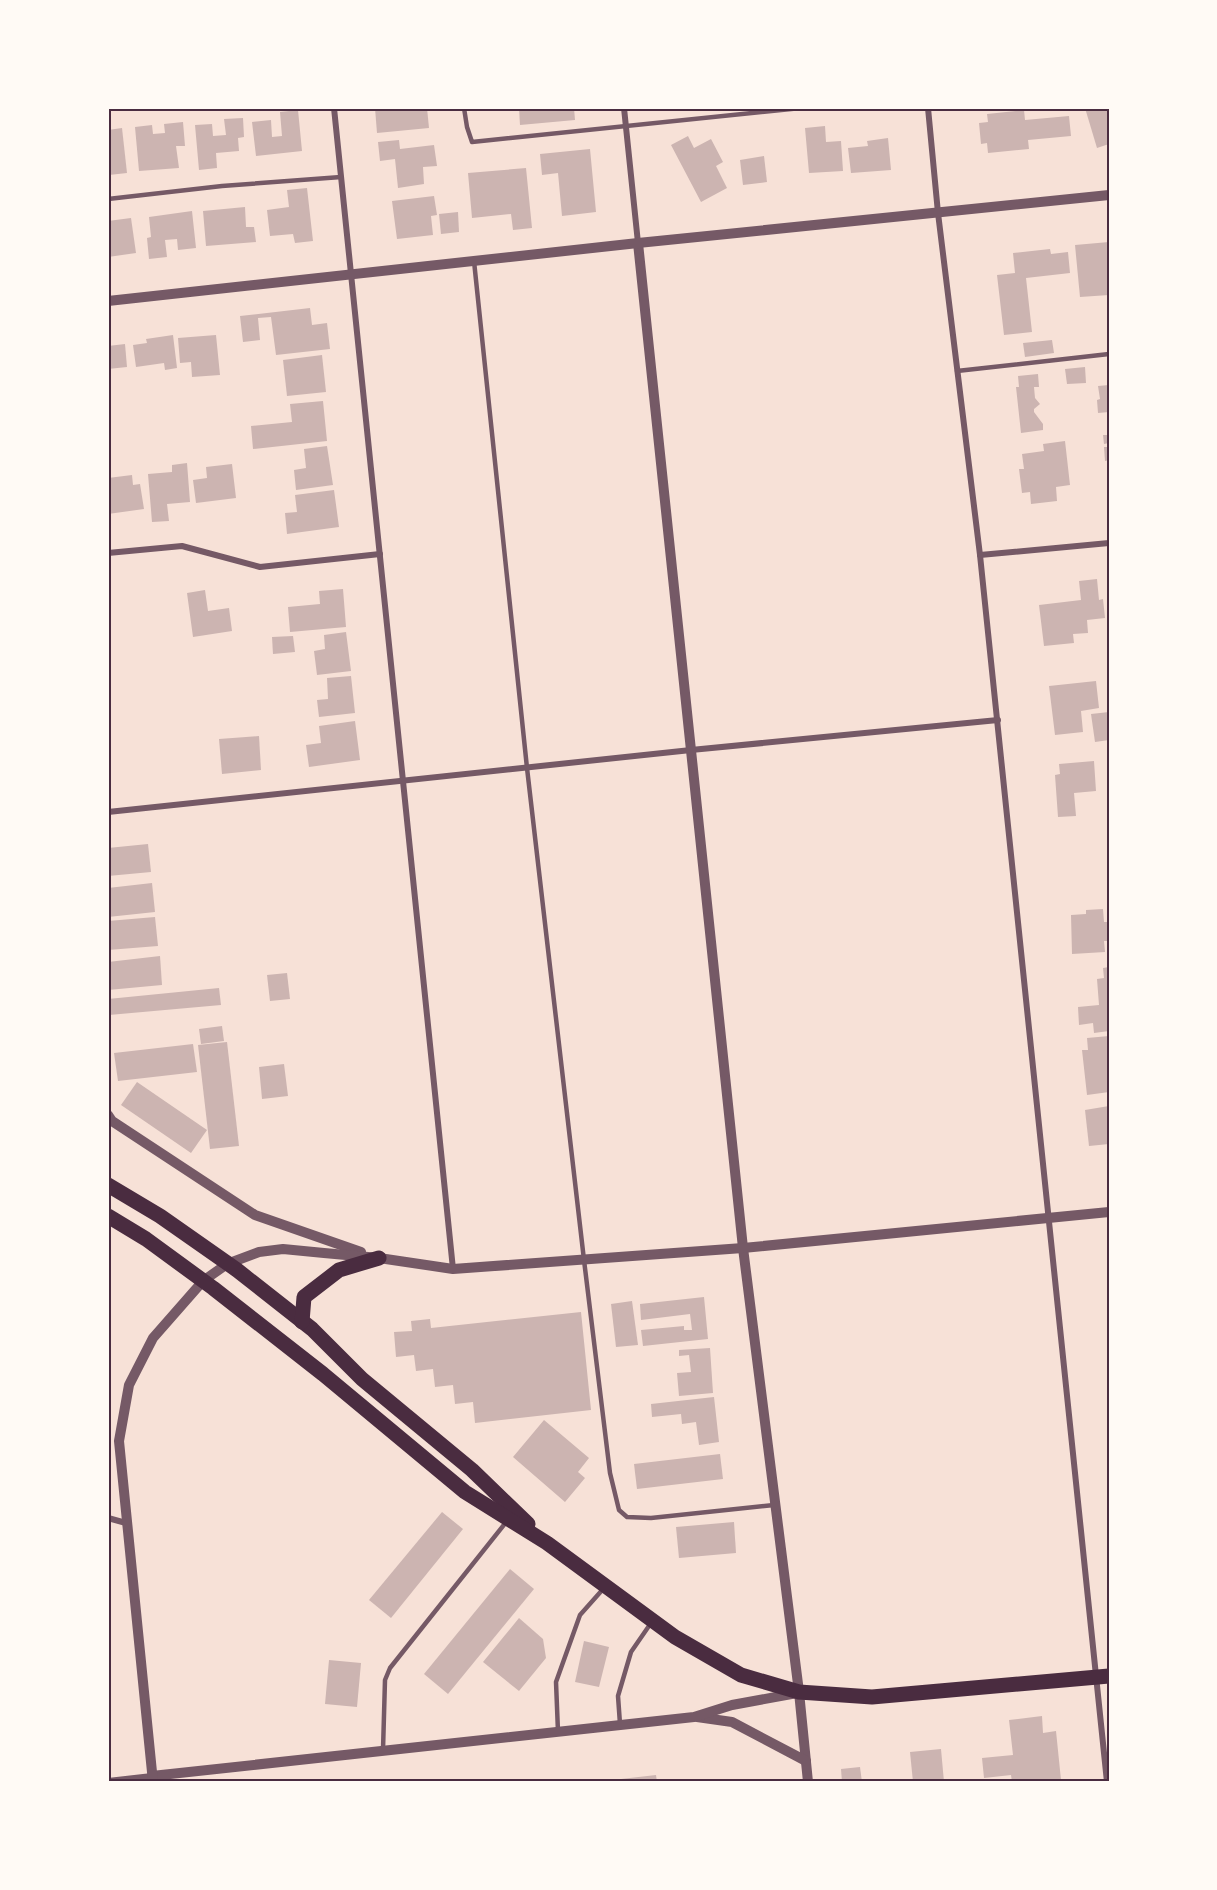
<svg xmlns="http://www.w3.org/2000/svg" width="1217" height="1890" font-family="'Titillium Web',sans-serif">
<style>
.building{fill:#ccb4b1}
.lines{fill:none;stroke-linecap:round;stroke-linejoin:round}
.service{stroke:#755966;stroke-width:4.5}
.minor{stroke:#755966;stroke-width:6}
.tertiary{stroke:#755966;stroke-width:10}
.trunk{stroke:#4a2c40;stroke-width:15}
.neatline{fill:none;stroke:#4a2c40;stroke-width:2}
</style>
<rect width="100%" height="100%" fill="#f7e1d7"/>
<!-- building -->
<g class="building">
<polygon points="375,108 427,108 429,128 377,133"/>
<polygon points="519,108 574,108 575,120 520,125"/>
<polygon points="1085,108 1109,108 1109,144 1097,148"/>
<polygon points="298,110 302,151 256,156 252,122 271,120 272,137 282,136 280,112"/>
<polygon points="1024,110 1025,120 1069,116 1071,136 1028,140 1029,149 988,153 987,143 981,144 979,123 988,122 987,114"/>
<polygon points="243,118 244,137 238,138 239,151 216,153 217,168 199,170 195,125 212,124 213,136 226,135 224,119"/>
<polygon points="183,122 185,146 176,146 179,168 139,171 135,127 152,125 153,134 165,133 164,124"/>
<polygon points="825,126 826,142 841,141 843,171 809,173 805,128"/>
<polygon points="122,128 127,173 109,175 108,130"/>
<polygon points="688,136 694,148 711,139 723,162 716,166 727,188 701,202 671,145"/>
<polygon points="888,138 891,170 851,173 848,148 868,146 867,141"/>
<polygon points="399,140 400,149 434,145 437,166 423,167 424,184 398,188 395,159 380,161 378,142"/>
<polygon points="590,149 596,212 562,216 558,173 542,175 540,154"/>
<polygon points="764,156 767,182 743,185 740,160"/>
<polygon points="526,168 532,228 513,230 511,214 472,218 468,173"/>
<polygon points="307,188 313,241 295,243 293,234 270,236 267,210 289,207 287,190"/>
<polygon points="434,196 437,215 431,216 433,235 397,239 392,201"/>
<polygon points="245,207 246,227 254,227 256,242 206,246 203,211"/>
<polygon points="192,211 196,248 178,250 177,239 165,240 167,257 149,259 147,238 151,237 149,217"/>
<polygon points="458,212 459,232 441,234 439,214"/>
<polygon points="131,218 136,253 108,257 108,221"/>
<polygon points="1109,242 1109,295 1080,297 1075,245"/>
<polygon points="1050,249 1051,254 1068,252 1070,273 1026,278 1032,332 1004,335 997,275 1015,273 1013,253"/>
<polygon points="310,308 312,325 327,323 330,349 276,355 271,317 258,318 260,340 243,342 240,316"/>
<polygon points="173,335 177,368 165,370 164,363 136,367 133,345 147,343 146,339"/>
<polygon points="216,335 220,375 192,377 191,362 180,363 178,338"/>
<polygon points="1052,340 1054,353 1025,357 1023,343"/>
<polygon points="125,344 127,367 108,369 108,346"/>
<polygon points="322,355 326,392 287,396 283,360"/>
<polygon points="1085,367 1086,383 1067,384 1065,369"/>
<polygon points="1038,374 1039,387 1034,387 1035,398 1040,404 1034,409 1034,412 1043,424 1043,430 1021,433 1016,387 1019,387 1018,376"/>
<polygon points="1109,385 1109,412 1098,413 1097,400 1100,399 1098,386"/>
<polygon points="323,401 327,441 253,449 251,426 292,422 290,404"/>
<polygon points="1103,435 1109,435 1109,443 1104,444"/>
<polygon points="1065,441 1070,485 1056,487 1057,501 1031,504 1030,492 1022,493 1019,469 1024,469 1022,454 1044,451 1043,444"/>
<polygon points="327,446 333,485 296,490 294,470 306,468 304,449"/>
<polygon points="1104,447 1109,447 1109,460 1105,461"/>
<polygon points="187,463 190,502 167,504 169,521 152,522 148,474 172,472 172,465"/>
<polygon points="232,464 236,498 196,503 193,480 207,478 206,467"/>
<polygon points="132,475 133,485 140,484 144,509 108,514 108,478"/>
<polygon points="334,490 339,527 287,534 285,513 297,512 295,495"/>
<polygon points="1097,579 1099,600 1103,599 1105,618 1087,620 1088,633 1073,634 1074,643 1044,646 1039,605 1081,600 1079,581"/>
<polygon points="343,589 346,627 290,632 288,607 320,604 319,591"/>
<polygon points="205,590 208,611 229,608 232,631 193,637 187,593"/>
<polygon points="346,632 351,671 317,675 314,651 325,649 324,635"/>
<polygon points="293,636 295,652 273,654 272,637"/>
<polygon points="351,676 355,713 319,717 317,700 328,699 327,678"/>
<polygon points="1096,681 1099,708 1081,711 1083,732 1055,735 1049,686"/>
<polygon points="1109,712 1109,740 1095,742 1091,714"/>
<polygon points="355,721 360,760 309,767 306,745 321,743 319,726"/>
<polygon points="259,736 261,770 222,774 219,739"/>
<polygon points="1094,761 1096,791 1074,793 1076,816 1058,817 1055,775 1060,774 1059,764"/>
<polygon points="148,844 151,872 108,876 108,848"/>
<polygon points="152,883 155,912 108,917 108,888"/>
<polygon points="1103,909 1104,922 1109,922 1109,941 1104,941 1105,952 1072,954 1071,915 1086,914 1086,910"/>
<polygon points="155,917 158,946 108,950 108,921"/>
<polygon points="160,956 162,985 108,990 108,962"/>
<polygon points="1109,967 1109,1031 1094,1033 1093,1023 1079,1025 1078,1007 1099,1005 1097,979 1104,978 1103,968"/>
<polygon points="287,973 290,999 270,1001 267,975"/>
<polygon points="219,988 221,1005 109,1015 108,999"/>
<polygon points="222,1026 224,1041 201,1044 199,1029"/>
<polygon points="1109,1036 1109,1092 1087,1095 1082,1050 1088,1050 1087,1038"/>
<polygon points="227,1042 239,1146 210,1149 198,1045"/>
<polygon points="193,1044 197,1072 118,1081 114,1053"/>
<polygon points="284,1064 288,1096 262,1099 259,1067"/>
<polygon points="137,1082 207,1130 191,1153 121,1105"/>
<polygon points="1109,1106 1109,1144 1089,1146 1085,1110"/>
<polygon points="704,1297 708,1339 643,1346 641,1330 684,1326 684,1330 692,1330 690,1314 641,1320 640,1304"/>
<polygon points="632,1301 638,1345 616,1347 611,1304"/>
<polygon points="581,1312 591,1410 475,1423 473,1402 455,1404 453,1385 435,1387 433,1369 416,1371 414,1355 396,1357 394,1332 412,1331 411,1321 430,1319 431,1328"/>
<polygon points="710,1348 713,1393 679,1396 677,1373 691,1372 689,1355 679,1356 679,1350"/>
<polygon points="714,1397 719,1442 699,1445 696,1422 682,1424 681,1414 652,1417 651,1404"/>
<polygon points="544,1420 589,1458 578,1472 585,1478 565,1502 513,1457"/>
<polygon points="720,1454 723,1479 637,1489 634,1464"/>
<polygon points="442,1512 463,1529 391,1618 369,1600"/>
<polygon points="734,1522 736,1553 679,1558 676,1527"/>
<polygon points="510,1569 534,1589 448,1694 424,1674"/>
<polygon points="519,1618 543,1639 546,1658 519,1691 483,1662"/>
<polygon points="584,1641 609,1647 599,1687 575,1682"/>
<polygon points="329,1660 361,1663 357,1707 325,1704"/>
<polygon points="1042,1716 1043,1733 1056,1731 1061,1780 1012,1782 1011,1775 984,1778 982,1758 1013,1755 1009,1720"/>
<polygon points="941,1749 944,1782 913,1782 910,1752"/>
<polygon points="860,1767 862,1782 842,1782 841,1769"/>
<polygon points="656,1775 657,1782 621,1782 621,1779"/>
</g>
<g class="lines">
<!-- service -->
<g class="service">
<polyline points="464,108 467,127 472,142 801,108"/>
<polyline points="108,199 222,186 341,177"/>
<polyline points="474,261 527,768 584,1260 610,1473 619,1510 627,1517 651,1518 774,1505"/>
<polyline points="957,371 1109,354"/>
<polyline points="620,1724 618,1696 631,1652 651,1623"/>
<polyline points="558,1732 556,1682 580,1615 604,1588"/>
<polyline points="383,1750 385,1680 390,1668 507,1521"/>
</g>
<!-- minor -->
<g class="minor">
<polyline points="334,108 453,1269"/>
<polyline points="624,108 638,243"/>
<polyline points="928,108 938,213 980,555 1107,1782"/>
<polyline points="108,553 182,546 260,567 380,554"/>
<polyline points="980,555 1109,543"/>
<polyline points="108,812 691,750 998,720"/>
<polyline points="108,1518 126,1523"/>
<polyline points="108,1781 152,1776"/>
</g>
<!-- tertiary -->
<g class="tertiary">
<polyline points="638,243 743,1248 799,1692 808,1782"/>
<polyline points="108,301 638,243 1109,195"/>
<polyline points="108,1115 112,1121 255,1215 361,1252"/>
<polyline points="697,1717 732,1722 806,1761"/>
<polyline points="152,1776 694,1717 732,1705 797,1693"/>
<polyline points="153,1782 119,1441 129,1385 153,1338 203,1281 227,1264 259,1252 283,1249 324,1253 379,1258 453,1269 743,1248 1109,1212"/>
</g>
<!-- trunk -->
<g class="trunk">
<polyline points="108,1185 160,1216 237,1270 312,1329 362,1379 472,1470 528,1524"/>
<polyline points="108,1216 146,1239 213,1288 323,1374 465,1492 547,1543 675,1637 741,1675 799,1692 872,1697 1109,1676"/>
<polyline points="302,1322 304,1297 339,1270 379,1258"/>
</g>
</g>
<!-- border -->
<rect width="1217" height="1890" fill="none" stroke="#fffaf5" stroke-width="219"/>
<rect x="110" y="110" width="998" height="1670" class="neatline"/>
</svg>
